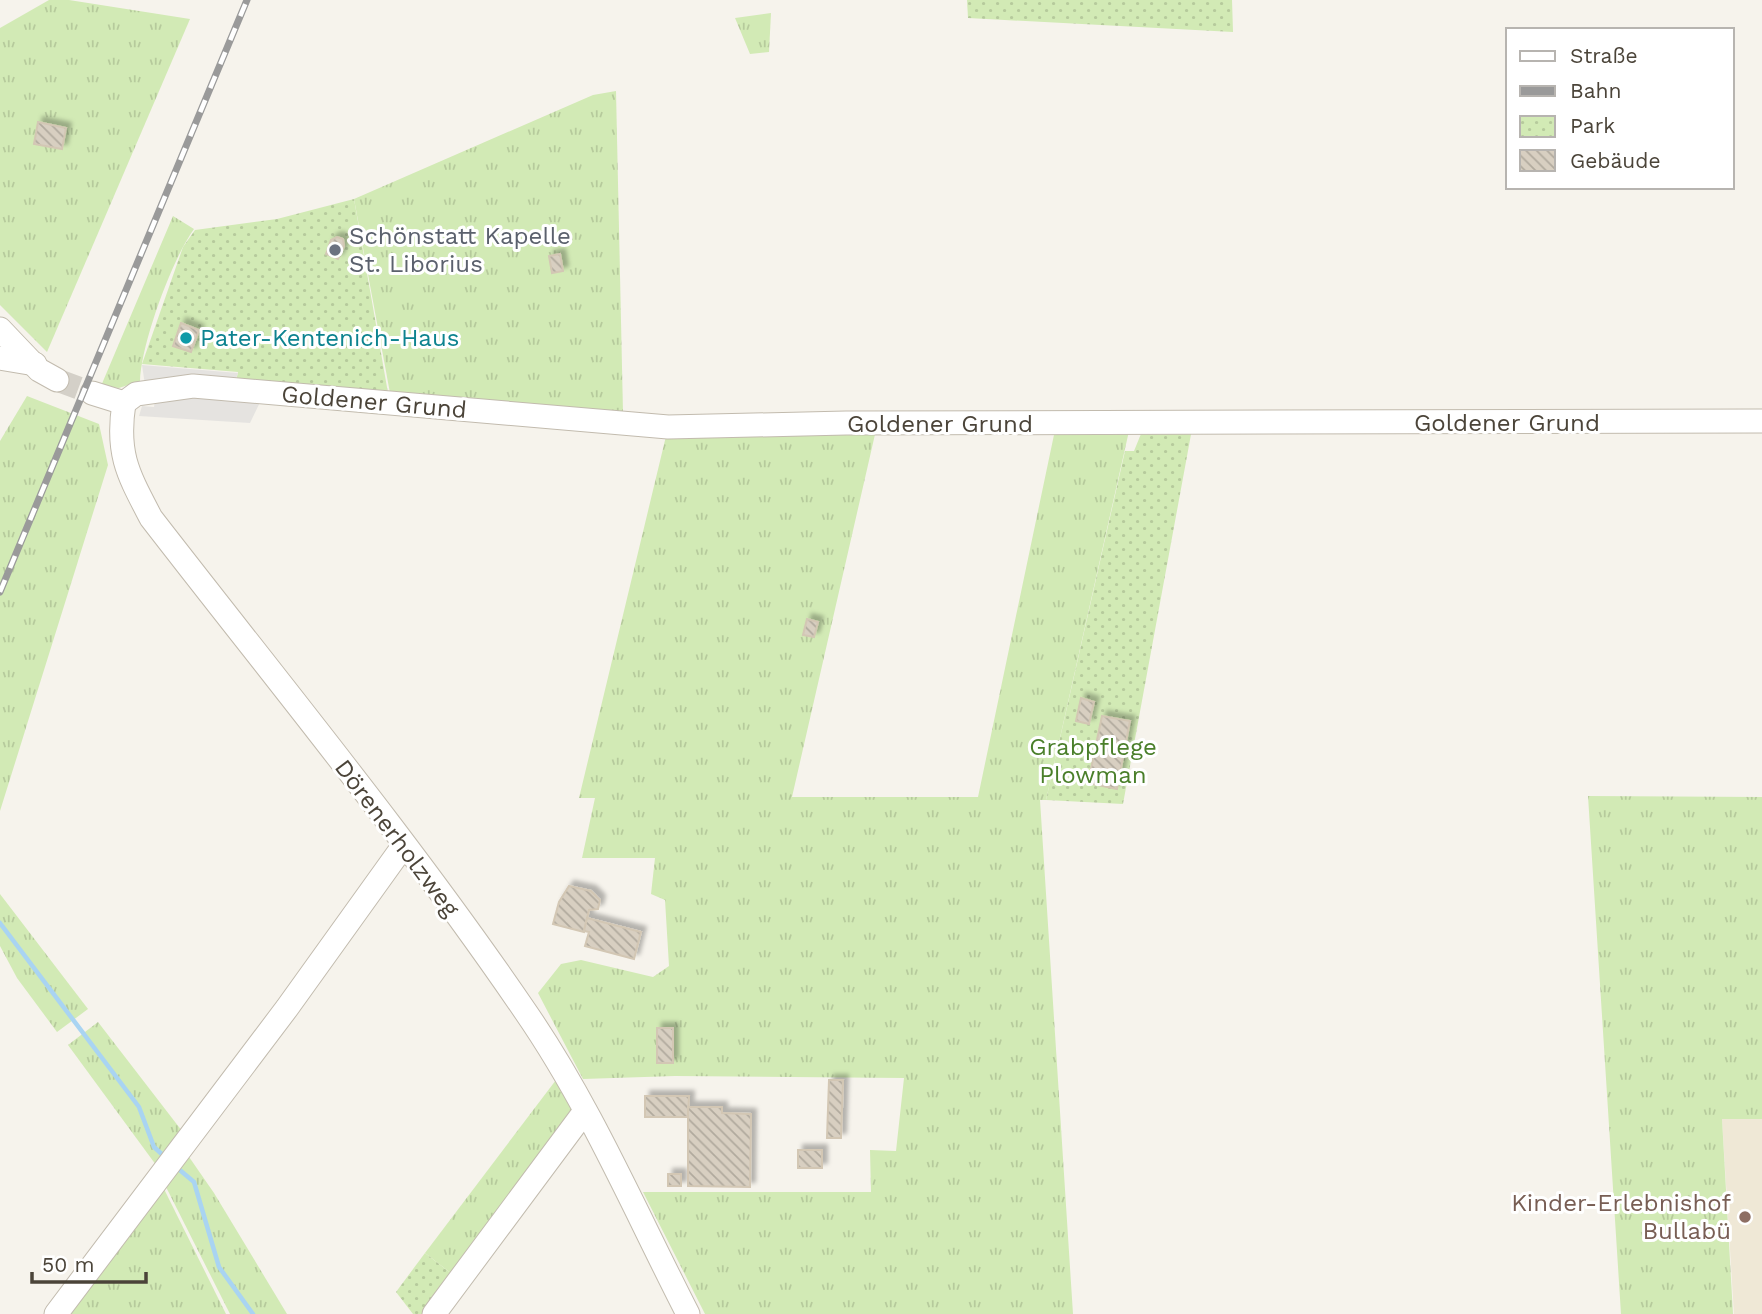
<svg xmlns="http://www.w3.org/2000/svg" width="1762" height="1314" font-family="'Work Sans',sans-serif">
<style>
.education{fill:#efe8d6}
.grass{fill:url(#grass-tufts)}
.park{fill:url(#park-dots)}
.parking{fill:#e5e3e0}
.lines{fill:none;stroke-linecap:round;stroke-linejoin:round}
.stream{stroke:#a9d4f2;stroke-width:4.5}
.building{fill:url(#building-back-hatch);stroke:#d3c7b4;stroke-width:2;filter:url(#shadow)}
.minor-tunnel{stroke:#d4d0c8;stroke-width:23;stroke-dasharray:23 11;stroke-linecap:butt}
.minor-casing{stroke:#c2bbae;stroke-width:25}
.minor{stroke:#fff;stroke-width:23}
.rail-casing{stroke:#9a9a9a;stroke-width:7}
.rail{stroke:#fff;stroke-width:4.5;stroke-dasharray:13;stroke-linecap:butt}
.worship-dot{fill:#6b7280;stroke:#fff;stroke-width:2.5}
.culture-dot{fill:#0f9aa8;stroke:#fff;stroke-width:2.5}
.education-dot{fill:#8d6e63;stroke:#fff;stroke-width:2.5}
.labels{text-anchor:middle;stroke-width:6;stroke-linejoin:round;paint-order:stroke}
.worship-label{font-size:24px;fill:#5b616d;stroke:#fff;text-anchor:start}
.culture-label{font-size:24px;fill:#0d838f;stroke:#fff;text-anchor:start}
.street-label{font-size:24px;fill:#4b4439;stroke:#fff}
.park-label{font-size:24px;fill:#4a7f2a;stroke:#fff}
.education-label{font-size:24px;fill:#785e54;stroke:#fff;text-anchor:end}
</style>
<defs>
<pattern id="grass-tufts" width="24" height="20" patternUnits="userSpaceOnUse" patternTransform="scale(1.75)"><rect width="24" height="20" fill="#d2eab5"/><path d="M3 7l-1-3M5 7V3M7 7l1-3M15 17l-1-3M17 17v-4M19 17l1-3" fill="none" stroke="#b6ca9c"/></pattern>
<pattern id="park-dots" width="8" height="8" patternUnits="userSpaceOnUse" patternTransform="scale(1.75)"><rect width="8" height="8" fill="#d2eab5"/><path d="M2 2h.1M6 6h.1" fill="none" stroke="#b6ca9c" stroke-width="1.8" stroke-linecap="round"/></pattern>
<pattern id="building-back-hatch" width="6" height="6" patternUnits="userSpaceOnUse" patternTransform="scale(1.75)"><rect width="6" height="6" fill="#d8cfc1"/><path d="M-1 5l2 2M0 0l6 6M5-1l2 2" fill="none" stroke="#b1aa9e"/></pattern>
<filter id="shadow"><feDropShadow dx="5" dy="-5" stdDeviation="2" flood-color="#0004"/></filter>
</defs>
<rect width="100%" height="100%" fill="#f6f3ec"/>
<!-- education -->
<polygon class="education" points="1722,1119 1762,1119 1762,1314 1734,1314"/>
<!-- grass -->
<g class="grass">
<polygon points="49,0 69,0 190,19 47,352 0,305 0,28"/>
<polygon points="771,13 769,52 750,54 735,18"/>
<polygon points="616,91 623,412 390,393 354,199 593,95"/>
<path d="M173,216L194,229C172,259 141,344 140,381L119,388L101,386Z"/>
<polygon points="27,396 99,424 108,465 0,811 0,441"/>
<polygon points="876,430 792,797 978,797 1055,430 1129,431 1046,800 1040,800 1073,1314 705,1314 643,1192 871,1192 870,1150 896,1151 904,1078 675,1076 583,1079 538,993 561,964 581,960 653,977 669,966 665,900 651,894 655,858 582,858 595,798 579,798 667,432"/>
<polygon points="1588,796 1762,797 1762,1119 1722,1119 1733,1314 1621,1314"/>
<polygon points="0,894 88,1009 57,1032 17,978 0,946"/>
<polygon points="98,1022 182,1131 156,1165 68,1045"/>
<polygon points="559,1076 582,1115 457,1278 425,1253"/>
<polygon points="187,1154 214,1193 287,1314 230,1314 164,1183"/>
<polygon points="164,1189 226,1314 72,1314 71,1311"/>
</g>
<!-- park -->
<g class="park">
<polygon points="967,0 1232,0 1233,32 968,18"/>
<polygon points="354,199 388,393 236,381 238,372 142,364 183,247 195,230 277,219"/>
<polygon points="1143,429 1192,429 1123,804 1046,800 1125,451 1134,451"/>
<polygon points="425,1253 457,1278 429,1314 413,1314 396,1292"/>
</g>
<!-- parking -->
<g class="parking">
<polygon points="142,365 238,373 235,382 145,385"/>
<polygon points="156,394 263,396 250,423 139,416 142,406 154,407"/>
</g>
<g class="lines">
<!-- stream -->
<g class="stream">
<polyline points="0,923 139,1107 154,1147 166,1158"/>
<polyline points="175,1166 194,1182 219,1267 253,1314"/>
</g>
</g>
<!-- building -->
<g class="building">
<polygon points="38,122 66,128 62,149 34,144"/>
<polygon points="337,237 343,239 344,246 338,259 326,254 331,240"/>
<polygon points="560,254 563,271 552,273 549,256"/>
<polygon points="181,323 199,330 191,352 173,346"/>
<polygon points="807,619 818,622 814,637 803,635"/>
<polygon points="1081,698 1094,702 1089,724 1076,721"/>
<polygon points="1102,716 1130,721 1117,789 1088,783"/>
<polygon points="569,886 591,891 600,900 598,909 589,910 584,932 553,924 559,902"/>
<polygon points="587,918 641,932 634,959 585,946 589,932 584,931"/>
<rect x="657" y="1028" width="16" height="35"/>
<polygon points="829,1080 843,1080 841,1138 827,1138"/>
<polygon points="645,1096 689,1096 688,1117 645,1117"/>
<polygon points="688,1107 722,1107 722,1113 751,1114 750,1187 688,1186"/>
<rect x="798" y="1150" width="24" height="18"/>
<rect x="668" y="1174" width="13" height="12"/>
</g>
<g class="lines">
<!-- minor-tunnel -->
<polyline class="minor-tunnel" points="57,380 92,393"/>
<!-- minor casing -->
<g class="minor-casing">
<g id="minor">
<polyline points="0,329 39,370 57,380"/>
<polyline points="0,358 35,364"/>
<polyline points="92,393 124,403"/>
<polyline points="124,403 136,394 193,386 668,427 846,423 1762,421"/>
<path d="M124,403C116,454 128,474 151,518C277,681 409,841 525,1011C590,1105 636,1213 688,1314"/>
<polyline points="56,1314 287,1008 404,845"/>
<polyline points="434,1314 585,1111"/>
</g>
</g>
<!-- minor -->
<use href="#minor" class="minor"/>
<!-- rail casing -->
<g class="rail-casing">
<polyline id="rail" points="0,592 247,0"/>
</g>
<!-- rail -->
<use href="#rail" class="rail"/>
</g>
<!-- markers -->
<circle class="worship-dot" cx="335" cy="250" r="7"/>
<circle class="culture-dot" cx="186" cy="338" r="7"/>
<circle class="education-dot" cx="1745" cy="1217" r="7"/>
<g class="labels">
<!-- worship labels -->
<g class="worship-label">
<text x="349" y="244">Schönstatt Kapelle<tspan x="349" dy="28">St. Liborius</tspan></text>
</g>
<!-- culture labels -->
<g class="culture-label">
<text x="200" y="346">Pater-Kentenich-Haus</text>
</g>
<!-- street labels -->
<g class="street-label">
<text transform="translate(374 402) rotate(5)" y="8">Goldener Grund</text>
<text x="1507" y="431">Goldener Grund</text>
<text x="940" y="432">Goldener Grund</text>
<text transform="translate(397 838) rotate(53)" y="8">Dörenerholzweg</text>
</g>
<!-- park labels -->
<g class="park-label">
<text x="1093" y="755">Grabpflege<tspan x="1093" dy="28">Plowman</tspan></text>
</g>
<!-- education labels -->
<g class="education-label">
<text x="1731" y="1211">Kinder-Erlebnishof<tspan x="1731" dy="28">Bullabü</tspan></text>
</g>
</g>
<!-- legend -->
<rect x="1506" y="28" width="228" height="161" fill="#ffffff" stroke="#b7b4b0" stroke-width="2"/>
<rect x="1520" y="51" width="35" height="10" fill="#ffffff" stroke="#b7b4b0" stroke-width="2"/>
<text x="1570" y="63" font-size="21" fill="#4b4439">Straße</text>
<rect x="1520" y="86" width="35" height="10" fill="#9a9a9a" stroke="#b7b4b0" stroke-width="2"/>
<text x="1570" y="98" font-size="21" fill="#4b4439">Bahn</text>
<rect x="1520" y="116" width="35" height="21" fill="url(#park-dots)" stroke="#b7b4b0" stroke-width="2"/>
<text x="1570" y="133" font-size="21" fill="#4b4439">Park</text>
<rect x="1520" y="150" width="35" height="21" fill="url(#building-back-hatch)" stroke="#b7b4b0" stroke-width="2"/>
<text x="1570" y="168" font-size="21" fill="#4b4439">Gebäude</text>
<!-- scale -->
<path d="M32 1272v10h114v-10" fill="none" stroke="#4b4439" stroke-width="3.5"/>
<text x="42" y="1272" font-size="21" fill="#4b4439" stroke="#ffffff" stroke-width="5" paint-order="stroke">50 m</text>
</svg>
